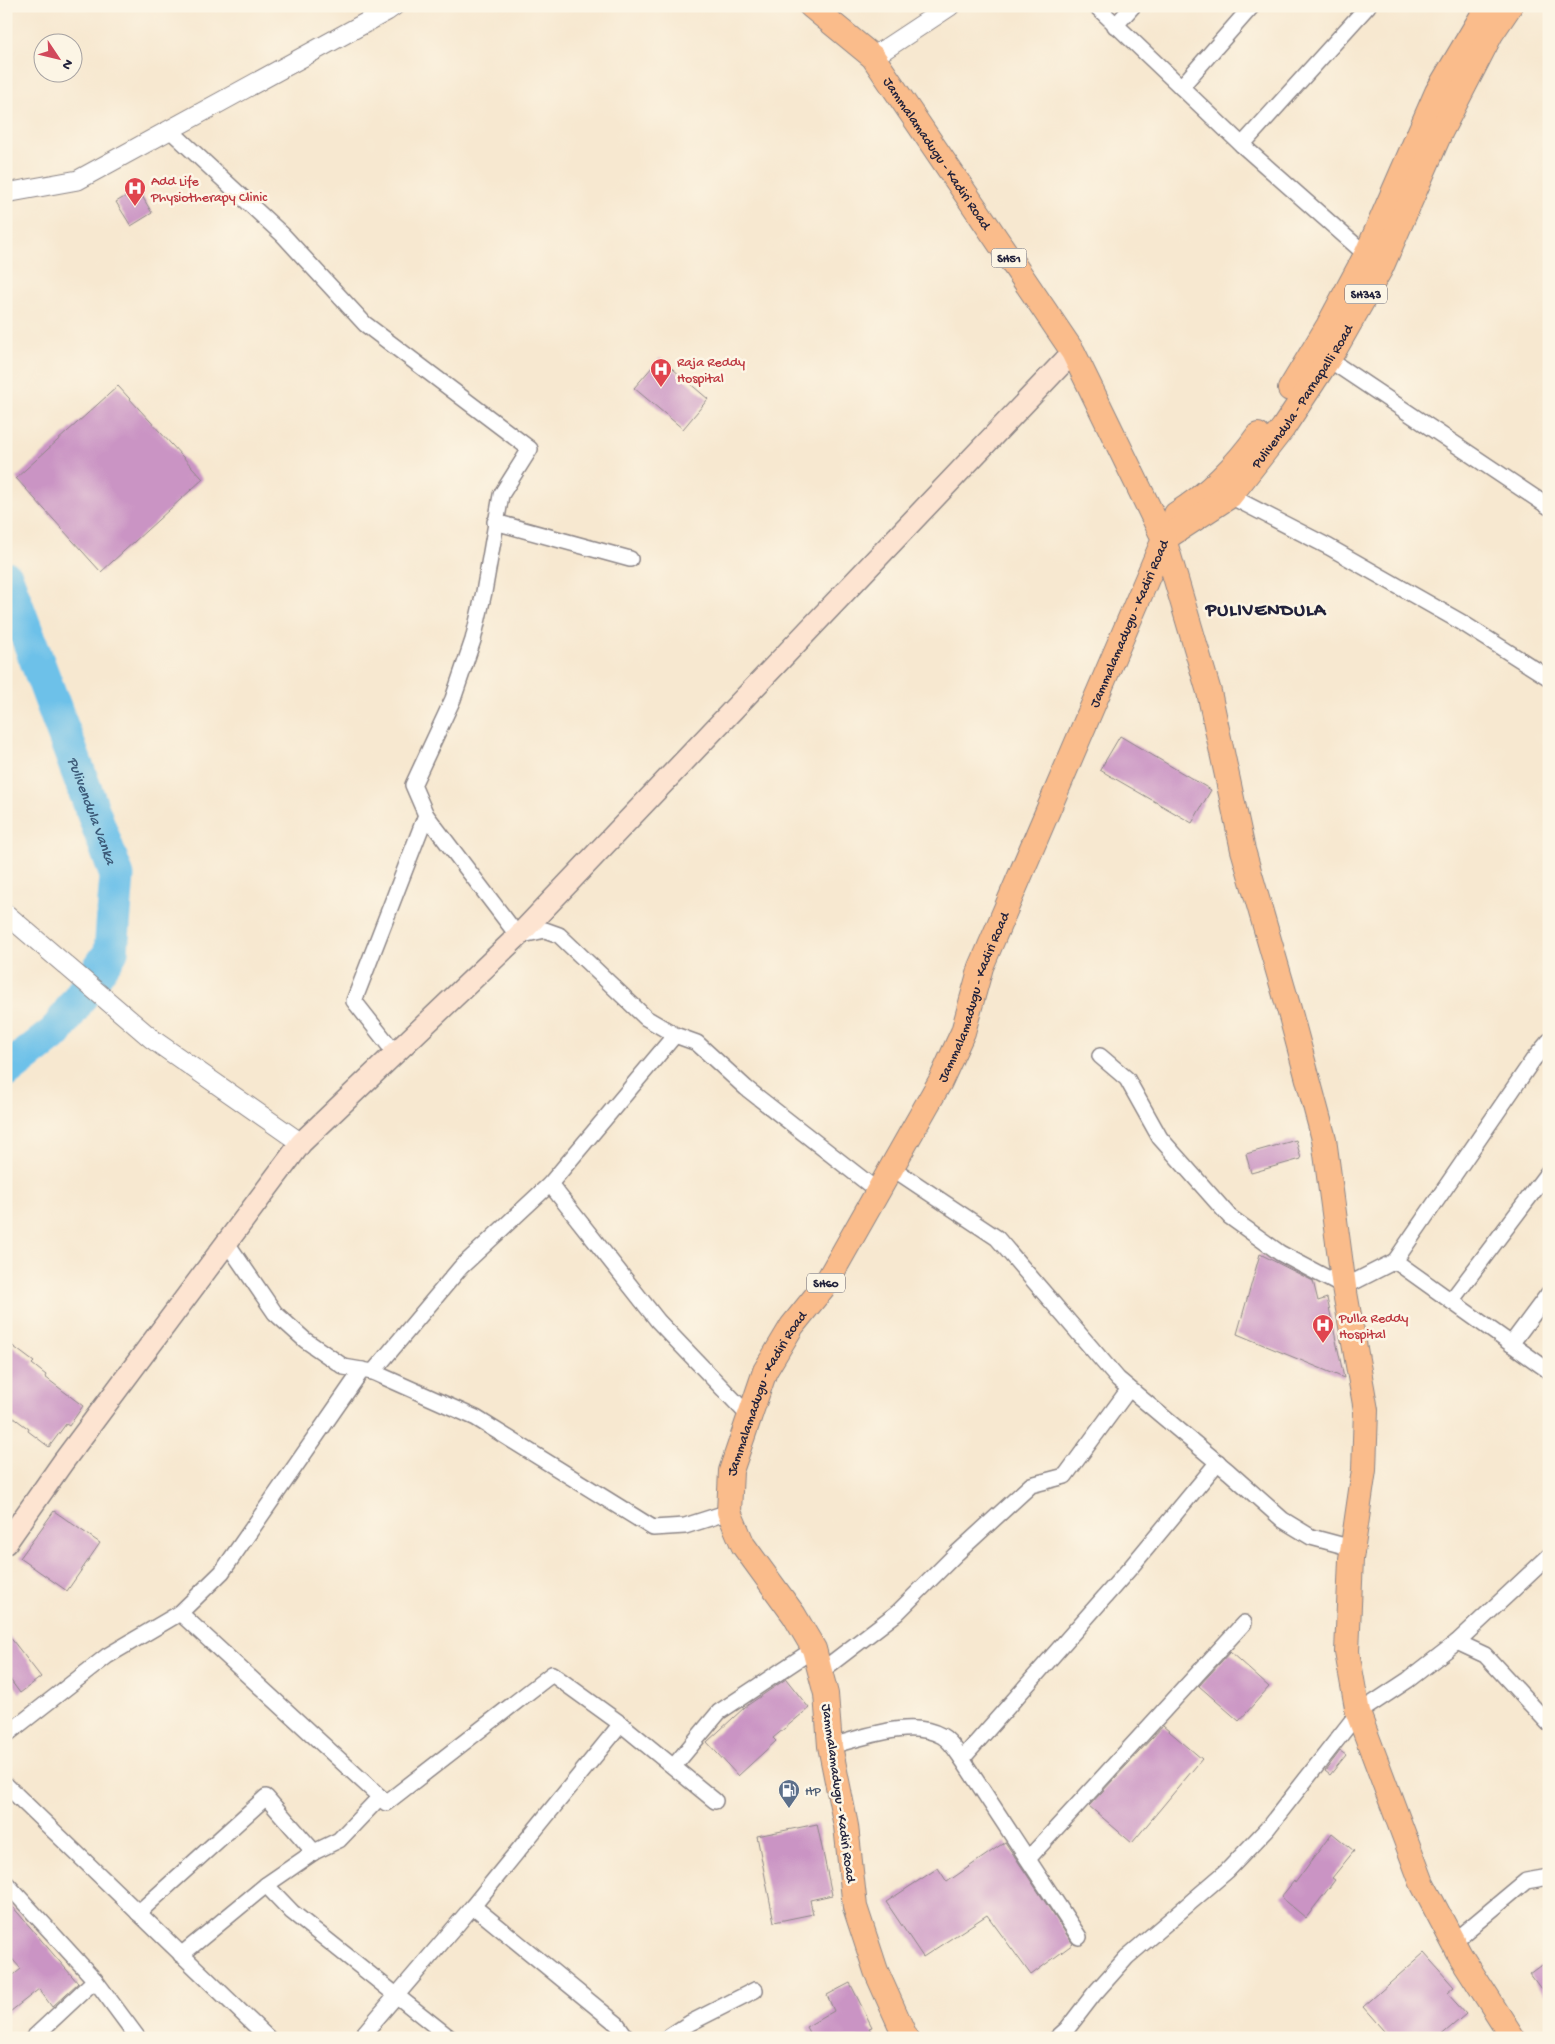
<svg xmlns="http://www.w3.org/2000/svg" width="1555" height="2044" font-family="'Gochi Hand',sans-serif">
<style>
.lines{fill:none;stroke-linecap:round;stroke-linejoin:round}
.river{stroke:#6dc1e9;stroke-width:35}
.building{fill:#ca94c4}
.minor-casing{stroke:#8c8586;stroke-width:18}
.tertiary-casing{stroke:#8c8586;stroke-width:21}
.secondary-casing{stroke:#8c8586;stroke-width:24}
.primary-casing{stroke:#8c8586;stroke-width:26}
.minor{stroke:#fff;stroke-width:15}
.tertiary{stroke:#fff;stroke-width:19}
.secondary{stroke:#fde4d1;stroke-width:21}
.primary{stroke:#fabc8b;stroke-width:24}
.labels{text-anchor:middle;stroke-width:5;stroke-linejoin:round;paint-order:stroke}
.shield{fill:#fcf5e5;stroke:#63616e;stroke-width:1}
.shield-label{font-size:12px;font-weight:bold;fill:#22223b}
.street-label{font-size:14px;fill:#22223b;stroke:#fcf5e5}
.health-label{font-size:14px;fill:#be3a42;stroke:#fcf5e5;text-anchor:start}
.service-label{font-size:14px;fill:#4e5e75;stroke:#fcf5e5;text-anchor:start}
.water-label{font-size:15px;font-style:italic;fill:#3c5a78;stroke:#fcf5e5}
.district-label{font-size:19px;font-weight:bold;letter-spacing:1px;fill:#22223b;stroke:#fcf5e5}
</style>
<rect width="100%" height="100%" fill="#fcf5e5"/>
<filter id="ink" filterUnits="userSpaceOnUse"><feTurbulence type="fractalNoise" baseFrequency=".02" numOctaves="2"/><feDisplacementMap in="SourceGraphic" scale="10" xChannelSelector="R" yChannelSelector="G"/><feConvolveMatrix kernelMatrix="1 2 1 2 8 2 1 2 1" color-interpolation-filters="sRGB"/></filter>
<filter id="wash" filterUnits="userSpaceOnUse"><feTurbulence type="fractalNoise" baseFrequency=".0096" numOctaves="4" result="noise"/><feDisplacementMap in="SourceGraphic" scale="20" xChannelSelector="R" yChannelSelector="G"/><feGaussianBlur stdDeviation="1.12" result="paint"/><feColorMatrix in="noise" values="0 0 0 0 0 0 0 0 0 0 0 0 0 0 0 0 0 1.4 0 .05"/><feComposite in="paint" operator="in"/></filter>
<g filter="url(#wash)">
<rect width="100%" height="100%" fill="#f7e8d0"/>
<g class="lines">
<!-- river -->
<path class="river" id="s1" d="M6,578L117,876L111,952L56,1032L6,1071"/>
</g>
<g id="blocks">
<!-- building -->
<g class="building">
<polygon points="138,189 152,213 131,226 116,202"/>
<polygon points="660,358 708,399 683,429 634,388"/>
<polygon points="118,386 203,479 101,572 16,478"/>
<polygon points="1120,736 1211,790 1192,823 1100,770"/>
<polygon points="1296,1140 1301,1159 1251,1173 1246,1154"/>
<polygon points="1260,1254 1313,1281 1318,1301 1327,1298 1344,1378 1237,1334"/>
<polygon points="6,1341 34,1362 32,1364 46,1375 45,1377 83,1406 69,1426 66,1424 49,1447 28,1431 29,1429 6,1412"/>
<polygon points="54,1511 100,1543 67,1591 20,1558"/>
<polygon points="6,1632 41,1677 20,1693 6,1674"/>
<polygon points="1230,1652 1269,1687 1239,1721 1199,1686"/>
<polygon points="786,1679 809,1708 773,1738 776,1741 738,1776 707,1742 745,1707"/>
<polygon points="1163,1726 1202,1759 1132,1843 1089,1806"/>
<polygon points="1340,1751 1346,1755 1330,1775 1325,1771"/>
<polygon points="817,1824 832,1895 810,1900 813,1914 774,1922 757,1836"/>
<polygon points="1332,1833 1354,1851 1332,1878 1335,1880 1306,1918 1281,1897 1294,1881 1295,1883"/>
<polygon points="1005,1842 1073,1944 1031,1975 987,1915 923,1957 886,1902 938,1868 947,1882"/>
<polygon points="6,1899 78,1983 52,2007 39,1989 6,2015 6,1981 21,1969 6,1952"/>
<polygon points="1424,1953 1454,1987 1447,1993 1466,2014 1438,2038 1390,2038 1363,2007"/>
<polygon points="1549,1960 1549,2000 1530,1974"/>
<polygon points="850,1983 872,2027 869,2028 875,2038 812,2038 806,2027 834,2011 827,1995"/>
</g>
</g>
</g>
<g filter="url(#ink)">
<use href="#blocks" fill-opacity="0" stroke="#8c8586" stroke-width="1"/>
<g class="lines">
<!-- minor casing -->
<g class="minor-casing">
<g id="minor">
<polyline points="1096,6 1242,145 1371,259"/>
<polyline points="1115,26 1133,6"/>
<polyline points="1181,87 1252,6"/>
<polyline points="170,130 283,235 365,324 530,449 501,495 484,592 473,640 453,699 413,785 426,815 518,936 545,930 559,935 646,1018 675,1035 697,1043 746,1088 879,1192"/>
<polyline points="1242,145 1368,6"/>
<polyline points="1328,359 1549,507"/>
<polyline points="1230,496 1329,547 1461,622 1549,678"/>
<polyline points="495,522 630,559"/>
<polyline points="395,1053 354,1001 426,815"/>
<polyline points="1100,1056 1127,1079 1160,1138 1230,1217 1280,1253 1344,1287 1395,1261 1533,1060 1549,1041"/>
<polyline points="892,1168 997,1238 1118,1379 1229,1472 1283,1520 1311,1537 1352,1548"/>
<polyline points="550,1184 658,1321 749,1416"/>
<polyline points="227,1243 275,1313 305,1340 344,1367 373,1372 476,1418 653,1528 685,1526 729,1512"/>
<polyline points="1395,1261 1549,1371"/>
<polyline points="1451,1301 1549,1171"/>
<polyline points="1511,1344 1549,1293"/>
<polyline points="373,1372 461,1267 550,1184 675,1035"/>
<polyline points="180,1613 380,1797"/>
<polyline points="1457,1642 1485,1655 1549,1724"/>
<polyline points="820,1672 897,1613 957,1553 1031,1485 1065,1476 1129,1389"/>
<polyline points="6,1735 107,1656 180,1613 222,1572 362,1370"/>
<path d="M830,1746C864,1738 910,1718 942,1736C950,1740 957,1752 962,1759L1079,1937"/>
<polyline points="962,1759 1131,1567 1218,1462"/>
<polyline points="674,1766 719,1712 814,1649"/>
<polyline points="6,1785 268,2038"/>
<polyline points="1028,1859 1244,1623"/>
<polyline points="6,1883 95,1980 138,2038"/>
<polyline points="266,1885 292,1912 450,2038"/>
<polyline points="473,1906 617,2024 627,2038"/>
<polyline points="138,1913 266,1797 314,1852"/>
<polyline points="1453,1942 1526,1881 1549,1877"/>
<polyline points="181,1955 266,1885 314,1852 339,1840 380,1797 386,1803 552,1674 621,1724 715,1801"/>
<polyline points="33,2038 95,1980"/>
<polyline points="360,2038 473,1906 621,1724"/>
<polyline points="667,2038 690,2023 755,1990"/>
<polyline points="1057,2038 1067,2029 1094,1994 1127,1957 1227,1871 1267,1829 1358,1713 1408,1680 1457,1642 1549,1556"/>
</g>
</g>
<!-- tertiary casing -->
<g class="tertiary-casing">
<g id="tertiary">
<polyline points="873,57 950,6"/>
<polyline points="6,193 78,180 387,11 394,6"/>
<polyline points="6,914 152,1039 301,1143"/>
</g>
</g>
<!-- secondary casing -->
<g class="secondary-casing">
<polyline id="secondary" points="6,1543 63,1462 301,1143 518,936 1073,352"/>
</g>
<!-- primary casing -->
<g class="primary-casing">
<g id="primary">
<path id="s2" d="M811,6L873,57L1073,352L1164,539L1209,692L1243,850L1289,1009L1324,1139L1344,1287L1366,1410L1364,1470L1351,1559L1347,1652L1358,1713L1422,1883L1460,1955L1513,2038"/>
<polyline points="1290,389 1328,326 1366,255 1437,92 1488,6"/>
<path d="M1176,514C1207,495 1237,465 1258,435"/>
<path id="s3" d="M1164,539L1230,496L1283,428L1335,349L1381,268L1441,131L1491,34L1510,6"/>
<path id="s4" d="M906,2038L876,1971L855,1907L846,1826L830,1746L826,1694L814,1649L794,1615L743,1545L729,1512L731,1471L765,1371L792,1326L825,1285L940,1082L963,1032L981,967L1164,539"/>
</g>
</g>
<!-- minor -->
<use href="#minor" class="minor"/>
<!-- tertiary -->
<use href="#tertiary" class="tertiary"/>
<!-- secondary -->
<use href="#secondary" class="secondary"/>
<!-- primary -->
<use href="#primary" class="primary"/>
</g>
</g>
<!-- icons -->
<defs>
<g id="hospital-pin" transform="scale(1.125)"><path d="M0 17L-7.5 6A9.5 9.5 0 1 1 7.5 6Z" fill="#e0444e" stroke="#fcf5e5"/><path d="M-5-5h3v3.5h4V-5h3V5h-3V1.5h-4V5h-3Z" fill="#fff"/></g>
<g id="fuel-pin" transform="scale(1.125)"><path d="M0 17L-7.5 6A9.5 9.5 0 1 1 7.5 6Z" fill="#5c6f8a" stroke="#fcf5e5"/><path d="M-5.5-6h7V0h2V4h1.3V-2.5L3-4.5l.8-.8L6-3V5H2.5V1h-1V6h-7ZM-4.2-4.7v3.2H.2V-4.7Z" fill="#fff"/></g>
</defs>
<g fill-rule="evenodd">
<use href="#hospital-pin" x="135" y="188"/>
<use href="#hospital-pin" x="661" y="369"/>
<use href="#hospital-pin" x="1323" y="1325"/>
<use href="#fuel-pin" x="789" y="1790"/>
</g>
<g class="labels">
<!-- shield labels -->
<g class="shield">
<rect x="991.5" y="248.5" width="35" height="19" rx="4"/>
<rect x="1345" y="284.5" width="42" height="19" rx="4"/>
<rect x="807" y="1273.5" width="38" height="19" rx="4"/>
</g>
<g class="shield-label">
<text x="1009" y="262">SH51</text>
<text x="1366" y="298">SH343</text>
<text x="826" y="1287">SH60</text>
</g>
<!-- street labels -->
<g class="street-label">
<text dy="5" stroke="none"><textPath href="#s2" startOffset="196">Jammalamadugu - Kadiri Road</textPath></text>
<text dy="5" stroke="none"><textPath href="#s3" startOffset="202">Pulivendula - Parnapalli Road</textPath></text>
<text dy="5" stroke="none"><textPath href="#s4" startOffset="1546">Jammalamadugu - Kadiri Road</textPath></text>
<text dy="5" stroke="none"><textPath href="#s4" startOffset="1141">Jammalamadugu - Kadiri Road</textPath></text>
<text dy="5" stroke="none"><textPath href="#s4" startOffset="691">Jammalamadugu - Kadiri Road</textPath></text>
<text transform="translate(840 1793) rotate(82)" y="5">Jammalamadugu - Kadiri Road</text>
</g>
<!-- health labels -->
<g class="health-label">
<text x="151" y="185">Add Life<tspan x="151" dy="16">Physiotherapy Clinic</tspan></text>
<text x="677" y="366">Raja Reddy<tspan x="677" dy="16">Hospital</tspan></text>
<text x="1339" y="1322">Pulla Reddy<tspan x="1339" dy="16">Hospital</tspan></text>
</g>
<!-- service labels -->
<g class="service-label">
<text x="805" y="1795">HP</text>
</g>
<!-- water labels -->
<g class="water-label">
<text dy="5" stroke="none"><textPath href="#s1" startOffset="248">Pulivendula Vanka</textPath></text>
</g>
<!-- district labels -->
<g class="district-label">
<text x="1266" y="615">PULIVENDULA</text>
</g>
</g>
<!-- margin -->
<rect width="1555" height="2044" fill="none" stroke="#fcf5e5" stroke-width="25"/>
<!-- north arrow -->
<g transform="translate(58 58) rotate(125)"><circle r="24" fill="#fcf5e5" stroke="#a5a1a1"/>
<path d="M0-4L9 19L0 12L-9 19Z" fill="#d1495b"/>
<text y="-8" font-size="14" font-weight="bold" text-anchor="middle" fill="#22223b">N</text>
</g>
</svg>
